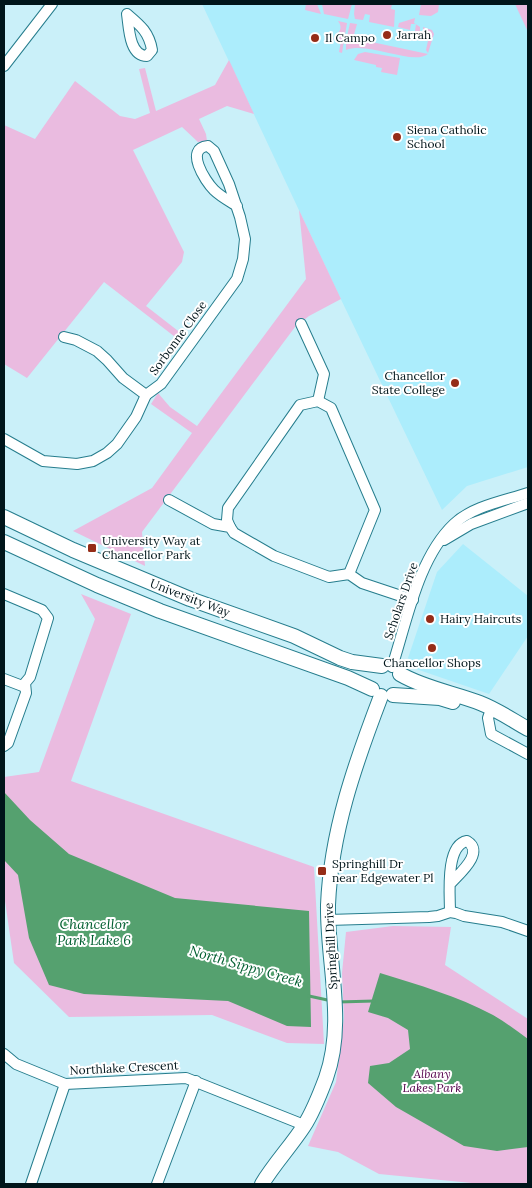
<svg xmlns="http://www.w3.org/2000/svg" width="532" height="1188" font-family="Lora,serif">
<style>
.built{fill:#acedfc}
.green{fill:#eabbe0}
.water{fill:#55a16f}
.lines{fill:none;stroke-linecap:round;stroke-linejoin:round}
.stream{stroke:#55a16f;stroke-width:3}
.street-casing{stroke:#267d8d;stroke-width:12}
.secondary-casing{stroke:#267d8d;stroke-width:16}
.street{stroke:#fff;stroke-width:10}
.secondary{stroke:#fff;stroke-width:14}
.poi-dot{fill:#952c17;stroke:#fff;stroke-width:2}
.labels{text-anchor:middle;stroke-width:4;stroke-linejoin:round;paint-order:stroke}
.poi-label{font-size:12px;fill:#00151a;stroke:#fff;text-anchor:start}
.street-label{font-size:12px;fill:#00151a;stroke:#fff}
.park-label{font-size:12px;font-style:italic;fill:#53004b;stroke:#fff}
.water-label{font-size:14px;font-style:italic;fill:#005f30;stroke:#fff}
</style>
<rect width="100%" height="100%" fill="#caf0f9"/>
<!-- built -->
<g class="built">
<polygon points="202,4 528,4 528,467 467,486 442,510 336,289"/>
<polygon points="463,544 528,596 528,636 489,694 416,669 408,658 437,572"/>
</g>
<!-- green -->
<g class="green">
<polygon points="306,4 317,4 321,14 305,10"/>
<polygon points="322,4 352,4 348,19 324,14"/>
<polygon points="355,4 392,4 391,9 395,10 394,27 369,22 370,15 365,14 363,20 355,19 354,14"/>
<polygon points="421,4 439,4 438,12 431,16 419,15"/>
<polygon points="515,4 528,4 528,32"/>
<polygon points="415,18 414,23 420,27 420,32 415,31 416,24 411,24 410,30 398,27 399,23"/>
<path d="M338,21L347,23L342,53L339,52L341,41L333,39C338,33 344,29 338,21Z"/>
<path d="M350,23L357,24L353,38L428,54C412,66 369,41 346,50V41Z"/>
<polygon points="423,27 432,30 434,34 428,53 426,50 429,36 424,35"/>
<polygon points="365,52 400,58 397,75 381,72 382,68 376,67 376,65 354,60 358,54"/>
<polygon points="229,60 254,114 227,106 199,119 206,134 207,141 198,142 182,127 133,150 184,252 182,262 146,306 182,334 179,340 104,282 27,378 4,364 4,125 35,139 75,81 120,116 135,119 150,113 139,69 145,68 156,111 215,85"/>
<polygon points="299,210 341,299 309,316 295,327 142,532 145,566 73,531 152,488 192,433 151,404 158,393 170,407 197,426 306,279"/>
<polygon points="81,594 131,614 71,781 314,867 324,1044 287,1043 212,1015 69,1017 14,963 5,901 4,899 4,777 39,772 95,619"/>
<polygon points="393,926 451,927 445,965 528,1019 528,1184 482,1184 379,1174 338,1152 308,1146 336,1082 344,1018 342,973 346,932"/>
</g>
<!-- water -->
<g class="water">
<polygon points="4,792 30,820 69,854 175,898 309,911 311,1027 287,1026 228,1001 84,994 49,985 29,938 18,875 4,860"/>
<path d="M380,973C419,985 457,996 493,1015C505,1022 517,1031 528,1039V1147L497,1151L464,1146L396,1107L368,1083L370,1066L389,1063L410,1049L408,1030L388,1018L368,1012Z"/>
</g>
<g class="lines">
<!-- stream -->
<g class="stream">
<polyline points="309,996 332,1001"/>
<polyline points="338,1002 374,1001"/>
</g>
<!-- street casing -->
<g class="street-casing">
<g id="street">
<path d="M127,14C140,25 149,32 152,50L147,56C129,56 129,27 127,14Z"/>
<polyline points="4,66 52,4"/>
<polyline points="301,324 324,374 318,401"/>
<polyline points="64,337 76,340 97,351 107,360 123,378 146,395"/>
<path d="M4,439L43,461L77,464L93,461L107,453L117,444L136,417L146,395L161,384L237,279L243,259L245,239L240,217L229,184L214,151L208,146C184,148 205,181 214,190C220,196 229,201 237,206"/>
<polyline points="169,500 213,524 230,527 234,533 274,556 329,577 349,574 362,583 413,600"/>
<polyline points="230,527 227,520 228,508 300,405 318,401 331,408 375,510 349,574"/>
<polyline points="444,540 471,524 528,503"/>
<polyline points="4,594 42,610 48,618 30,677 25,683 26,693 8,743 4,746"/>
<path d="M392,667C407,621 418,558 454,524C473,506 504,501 528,493"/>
<polyline points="4,679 25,687"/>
<polyline points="489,715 488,718 491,734 528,754"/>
<path d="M450,912C450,895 445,845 467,841C485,852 460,873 451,883"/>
<polyline points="328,920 429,917 438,916 450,912 456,913 464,916 502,922 528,931"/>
<polyline points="4,1054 16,1064 65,1084 186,1078 304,1125"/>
<polyline points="31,1184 65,1084"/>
<polyline points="157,1184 196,1081"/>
</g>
</g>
<!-- secondary casing -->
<g class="secondary-casing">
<g id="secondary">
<polyline points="4,517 73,550 190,599 294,636 340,658 352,662 382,666"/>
<polyline points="4,542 97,585 160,611 348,678 372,689"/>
<path d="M400,674C424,688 454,693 480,703C498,710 512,720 528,729"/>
<polyline points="393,695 440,698 453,702"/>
<path d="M262,1184C274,1164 291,1146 304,1126C313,1112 320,1094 326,1078C346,1022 327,962 328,905C331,832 355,764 381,696"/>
</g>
</g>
<!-- street -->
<use href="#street" class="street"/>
<!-- secondary -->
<use href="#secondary" class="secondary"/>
</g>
<!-- markers -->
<g class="poi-dot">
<circle cx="387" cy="35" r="5"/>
<circle cx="315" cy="38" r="5"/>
<circle cx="397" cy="137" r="5"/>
<circle cx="455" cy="383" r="5"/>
<rect x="87" y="543" width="10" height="10" rx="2.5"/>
<circle cx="430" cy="619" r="5"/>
<circle cx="432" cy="648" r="5"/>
<rect x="317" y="866" width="10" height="10" rx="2.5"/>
</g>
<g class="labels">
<!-- poi labels -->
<g class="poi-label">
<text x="397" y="39">Jarrah</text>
<text x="325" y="42">Il Campo</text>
<text x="407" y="134">Siena Catholic<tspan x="407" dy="14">School</tspan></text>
<text x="445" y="380" text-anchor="end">Chancellor<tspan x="445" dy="14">State College</tspan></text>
<text x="102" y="545">University Way at<tspan x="102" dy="14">Chancellor Park</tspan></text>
<text x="440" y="623">Hairy Haircuts</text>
<text x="432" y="667" text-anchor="middle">Chancellor Shops</text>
<text x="332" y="868">Springhill Dr<tspan x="332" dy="14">near Edgewater Pl</tspan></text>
</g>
<!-- street labels -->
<g class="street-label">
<text transform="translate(178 338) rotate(-54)" y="4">Sorbonne Close</text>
<text transform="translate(190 598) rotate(21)" y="4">University Way</text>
<text transform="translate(401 601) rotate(-71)" y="4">Scholars Drive</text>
<text transform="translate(331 946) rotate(-93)" y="4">Springhill Drive</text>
<text transform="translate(124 1068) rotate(-3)" y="4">Northlake Crescent</text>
</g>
<!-- park labels -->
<g class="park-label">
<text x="432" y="1078">Albany<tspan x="432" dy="14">Lakes Park</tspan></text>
</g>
<!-- water labels -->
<g class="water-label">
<text x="94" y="929">Chancellor<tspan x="94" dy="16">Park Lake 6</tspan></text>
<text transform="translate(246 966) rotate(16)" y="5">North Sippy Creek</text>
</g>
</g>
<!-- border -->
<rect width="532" height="1188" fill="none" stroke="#00151a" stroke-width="10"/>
</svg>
